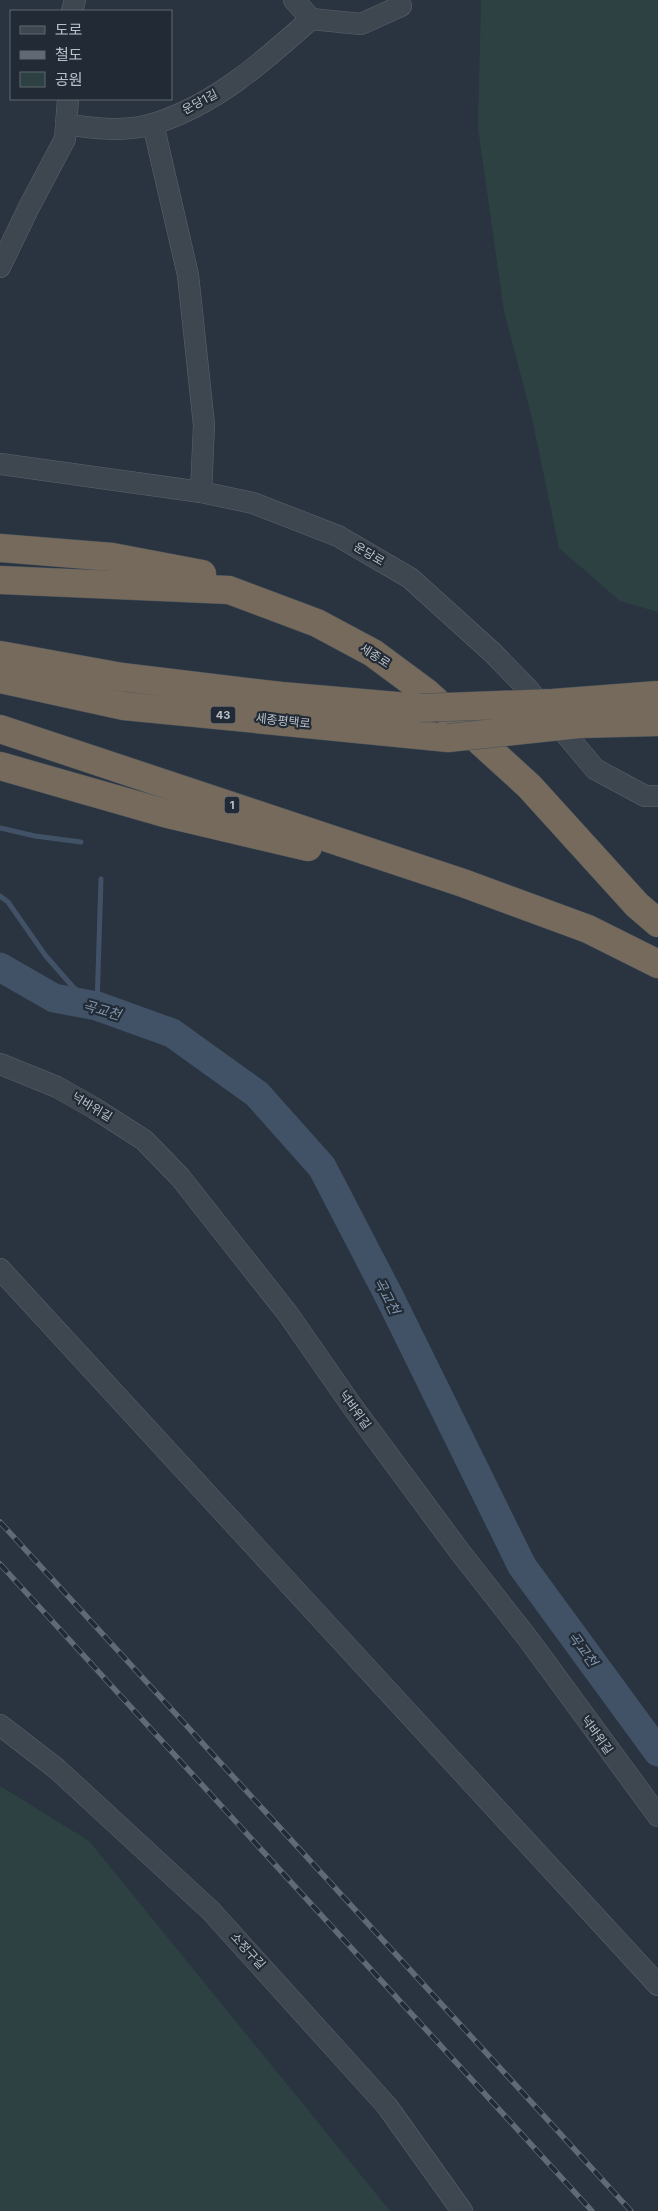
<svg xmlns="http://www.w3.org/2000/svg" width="658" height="2211" font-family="Inter,'Noto Sans KR',sans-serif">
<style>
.green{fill:#2d4142}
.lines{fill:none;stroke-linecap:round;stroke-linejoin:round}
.stream{stroke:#415267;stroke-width:5}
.river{stroke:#415267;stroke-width:29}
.minor-casing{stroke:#5b646d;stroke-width:22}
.highway-casing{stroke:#48515a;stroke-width:29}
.minor{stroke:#3e4650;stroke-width:21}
.highway{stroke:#756a5c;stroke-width:28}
.rail-casing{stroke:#606a76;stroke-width:5.5}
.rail{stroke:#222b35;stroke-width:4;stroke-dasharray:11;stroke-linecap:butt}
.highway-bridge-casing{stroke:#48515a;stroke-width:29;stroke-linecap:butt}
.highway-bridge{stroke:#756a5c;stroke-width:28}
.labels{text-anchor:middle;stroke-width:4.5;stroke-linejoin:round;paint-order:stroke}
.shield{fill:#222b35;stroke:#8c949d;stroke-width:1}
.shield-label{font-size:11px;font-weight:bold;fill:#bac1ca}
.street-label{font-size:12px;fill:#bac1ca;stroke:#222b35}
.water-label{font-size:14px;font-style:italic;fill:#7f93aa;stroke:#222b35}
</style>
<rect width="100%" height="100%" fill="#2a3440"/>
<!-- green -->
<g class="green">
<polygon points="481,0 658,0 658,612 620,601 559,548 532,418 504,311 478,128"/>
<polygon points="0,1786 89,1841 390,2211 0,2211"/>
</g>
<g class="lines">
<!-- stream -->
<g class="stream">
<polyline points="0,828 35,836 81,842"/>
<polyline points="0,896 8,902 45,955 73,987 97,1006"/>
<polyline points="97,1006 101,879"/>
</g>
<!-- river -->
<polyline class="river" points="0,967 54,998 97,1006 172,1033 257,1094 322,1167 390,1298 522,1566 658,1752"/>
<!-- minor casing -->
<g class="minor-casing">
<g id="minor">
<polyline points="294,0 311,19 361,24 401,6"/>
<polyline points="72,11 75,0"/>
<path d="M66,124C95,129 125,132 153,124C215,105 264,61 311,19"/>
<polyline points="153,124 188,275 204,425 201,492"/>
<polyline points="0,267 29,207 65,139 68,99"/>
<polyline points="0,464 201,492 253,503 338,536 410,578 493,653 528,689 595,769 645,796 658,796"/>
<polyline points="0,1064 57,1087 94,1108 144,1140 180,1177 288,1314 352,1406 460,1552 529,1640 658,1816"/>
<polyline points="0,1269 658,1985"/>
<polyline points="0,1725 57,1769 211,1911 387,2106 462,2211"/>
</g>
</g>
<!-- highway casing -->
<g class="highway-casing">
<g id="highway">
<polyline points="0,548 112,557 202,574"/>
<polyline points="0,580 229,590 317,623 373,653 427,693 529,786 637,905 658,923"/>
<polyline points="0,655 122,677 281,696 420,708"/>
<polyline points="0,679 124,706 448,738"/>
<polyline points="0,729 463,883 588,929 658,964"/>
<polyline points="0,766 168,814 308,847"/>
</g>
</g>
<!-- minor -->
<use href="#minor" class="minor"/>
<!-- highway -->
<use href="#highway" class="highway"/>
<!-- rail casing -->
<g class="rail-casing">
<g id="rail">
<polyline points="0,1522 631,2211"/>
<polyline points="0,1564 592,2211"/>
</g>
</g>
<!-- rail -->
<use href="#rail" class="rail"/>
<!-- highway-bridge casing -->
<g class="highway-bridge-casing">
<g id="highway-bridge">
<polyline points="420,708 553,703 658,695"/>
<polyline points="448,738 579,724 658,722"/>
</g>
</g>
<!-- highway-bridge -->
<use href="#highway-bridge" class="highway-bridge"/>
</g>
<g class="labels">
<!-- shield labels -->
<g class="shield">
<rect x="210.5" y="706.5" width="25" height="17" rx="4"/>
<rect x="224.5" y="796.5" width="15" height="17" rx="4"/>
</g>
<g class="shield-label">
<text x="223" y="719">43</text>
<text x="232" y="809">1</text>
</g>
<!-- street labels -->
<g class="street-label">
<text transform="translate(200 102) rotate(-28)" y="4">운당1길</text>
<text transform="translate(369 554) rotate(31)" y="4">운당로</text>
<text transform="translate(375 656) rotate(33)" y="4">세종로</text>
<text transform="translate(283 721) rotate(6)" y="4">세종평택로</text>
<text transform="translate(92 1107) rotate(31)" y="4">넉바위길</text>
<text transform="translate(355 1410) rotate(54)" y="4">넉바위길</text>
<text transform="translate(597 1735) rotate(54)" y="4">넉바위길</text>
<text transform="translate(248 1951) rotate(47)" y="4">소정구길</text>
</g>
<!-- water labels -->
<g class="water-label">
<text transform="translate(102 1010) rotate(16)" y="5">곡교천</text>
<text transform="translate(387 1296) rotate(63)" y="5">곡교천</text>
<text transform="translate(583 1649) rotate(54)" y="5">곡교천</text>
</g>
</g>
<!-- legend -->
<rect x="10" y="10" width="162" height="90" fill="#222b35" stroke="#5f6771"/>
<rect x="20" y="26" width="25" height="8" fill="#3e4650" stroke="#5f6771"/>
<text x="55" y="35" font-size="15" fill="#bac1ca">도로</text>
<rect x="20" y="51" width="25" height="8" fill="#606a76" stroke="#5f6771"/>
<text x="55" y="60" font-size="15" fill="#bac1ca">철도</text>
<rect x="20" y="72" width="25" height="15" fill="#2d4142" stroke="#5f6771"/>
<text x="55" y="85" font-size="15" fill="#bac1ca">공원</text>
</svg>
